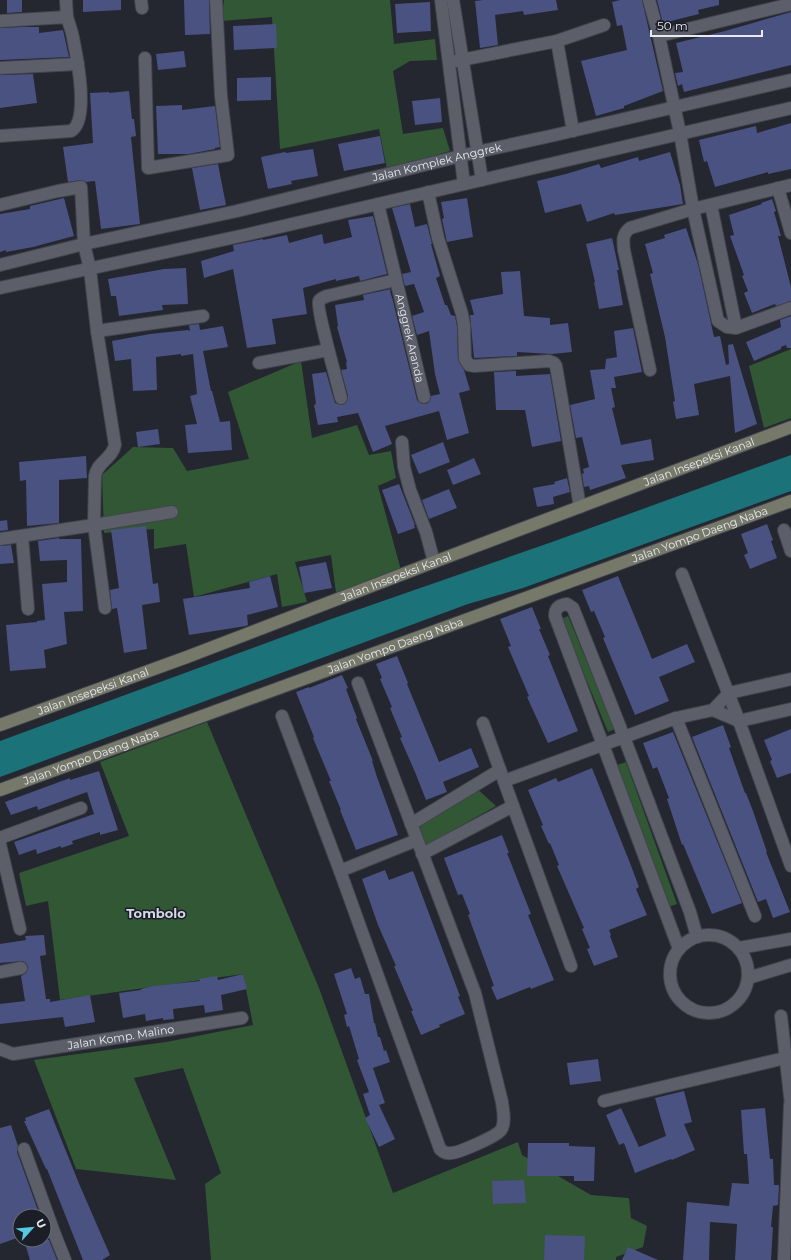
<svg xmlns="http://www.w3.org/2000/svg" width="791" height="1260" font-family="Montserrat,sans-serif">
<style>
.green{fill:#315735}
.water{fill:#1b7278}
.building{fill:#495281}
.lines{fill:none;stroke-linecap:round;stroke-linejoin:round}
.street-casing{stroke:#42444c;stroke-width:14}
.secondary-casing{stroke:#42444c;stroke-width:14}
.street{stroke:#5c5f6a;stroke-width:12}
.secondary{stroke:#76796a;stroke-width:12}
.labels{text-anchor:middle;stroke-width:3;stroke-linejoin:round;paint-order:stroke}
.street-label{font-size:11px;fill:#e9eaf1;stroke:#1b1d27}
.quarter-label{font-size:13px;font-weight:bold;fill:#d5d8e6;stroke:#1b1d27}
</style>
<rect width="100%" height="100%" fill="#242630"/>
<!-- green -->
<g class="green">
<polygon points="224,0 390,0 394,44 435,39 437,60 410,61 393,71 403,134 443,128 450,151 387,169 379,129 280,149 272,17 221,21"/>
<polygon points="791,349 791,418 764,428 749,366"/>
<polygon points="301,361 312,438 357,425 369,455 391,451 396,478 378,486 401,570 336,593 331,555 295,562 307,602 282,607 277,574 194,597 186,544 154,549 154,529 104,533 102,475 133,447 173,448 187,471 249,459 228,392"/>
<polygon points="568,616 615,729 608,732 561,619"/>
<polygon points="207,722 319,988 393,1193 518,1142 522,1155 591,1195 629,1198 631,1218 647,1226 643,1247 616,1257 616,1260 211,1260 205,1184 221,1173 183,1068 134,1078 176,1180 76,1169 34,1060 166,1042 253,1025 243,974 60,1000 48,901 26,906 19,873 129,836 100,762"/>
<polygon points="626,762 677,904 668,907 617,765"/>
<polygon points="473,785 496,806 423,847 414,814"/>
</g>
<!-- water -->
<polygon class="water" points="791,455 791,491 523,588 468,604 0,777 0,741 334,618 552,542"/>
<!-- building -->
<g class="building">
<polygon points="7,0 22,0 22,12 7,13"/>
<polygon points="83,0 121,0 121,10 83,12"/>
<polygon points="184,0 209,0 210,34 185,35"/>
<polygon points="483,0 556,0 558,10 524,15 523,11 495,15 498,45 480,48 475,1"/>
<polygon points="620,0 642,0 663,91 624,106 624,108 596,116 581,61 627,50 622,25 617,26 612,2"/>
<polygon points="657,0 719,0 719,5 698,10 699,14 663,23"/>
<polygon points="430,2 431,31 397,33 395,4"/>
<polygon points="791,12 791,65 684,92 682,84 678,86 675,73 683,72 676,43 725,31"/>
<polygon points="276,24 277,48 234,50 233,26"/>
<polygon points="22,27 39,27 39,33 63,30 69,57 0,60 0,28"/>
<polygon points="184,51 186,67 158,70 156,54"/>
<polygon points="33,74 37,103 0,108 0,75"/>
<polygon points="271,77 271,100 237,101 237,78"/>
<polygon points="129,91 132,119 134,119 136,136 131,137 140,224 101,229 95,181 86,182 80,180 68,182 63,147 93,143 90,93 109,92 109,93"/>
<polygon points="440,98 442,122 415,125 412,101"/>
<polygon points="182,105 182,110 215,106 220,147 215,148 215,149 189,154 158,154 156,106"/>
<polygon points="791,123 791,169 768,174 768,172 715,187 707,161 704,162 699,140 756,126 757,133"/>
<polygon points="380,136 385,163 344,171 338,144"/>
<polygon points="313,149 318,176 291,181 292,184 268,189 261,157 285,152 286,153"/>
<polygon points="670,152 680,185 683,204 615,215 614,213 587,222 581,204 545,213 537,181 566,174 599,164 601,168 638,157 639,161"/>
<polygon points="218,164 226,205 200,210 192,168"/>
<polygon points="64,198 74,236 33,247 6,252 6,250 0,252 0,214 30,209 30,206"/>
<polygon points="467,198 473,237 447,242 442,219 444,218 441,202"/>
<polygon points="772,199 776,211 774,212 781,236 778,236 791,287 791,301 776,306 775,304 752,313 744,293 748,291 742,276 744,275 730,236 734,235 729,215 762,204 761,203"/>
<polygon points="410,204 415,227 427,224 432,244 431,244 440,276 436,278 445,305 447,305 451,315 455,316 457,326 458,360 464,370 470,390 459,393 469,433 447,440 439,411 385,426 392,444 373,452 358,413 337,417 338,422 318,425 314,405 316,404 312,374 326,372 335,403 342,405 346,403 348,396 341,370 347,369 346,362 347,362 337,327 338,326 335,305 364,300 363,295 391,289 390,291 393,301 417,400 422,404 426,404 429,402 431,396 440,394 435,374 429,331 417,335 412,316 424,312 414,284 405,286 402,274 411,272 392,208"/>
<polygon points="373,216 387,274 360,281 359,276 336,281 336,279 303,288 307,314 272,319 276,344 247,348 233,269 204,278 201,261 234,251 233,245 263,239 263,240 287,235 289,243 322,234 324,244 352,237 348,220"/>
<polygon points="686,228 698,264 714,337 720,336 726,365 729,364 728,345 733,344 757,424 735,433 730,376 694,384 699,415 676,419 673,402 675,401 665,337 650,274 653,273 645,244 665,238 664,235"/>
<polygon points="612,238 619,270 617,270 623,305 599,309 594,282 595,282 586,244"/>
<polygon points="186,268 188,304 162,305 163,310 119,316 116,296 111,296 108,279 164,269"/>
<polygon points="520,271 524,316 550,318 550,325 568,323 572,352 552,354 517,352 517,356 474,358 470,315 474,315 470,300 503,294 501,272"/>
<polygon points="791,316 791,348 787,348 786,345 781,347 781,349 754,361 746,342 781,327 780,320"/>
<polygon points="199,324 200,330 223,326 228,347 203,351 211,391 212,391 220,422 230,421 232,450 188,453 185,425 197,424 190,396 197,394 193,354 181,356 181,354 156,357 157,390 133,391 131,359 115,361 112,341 150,334 188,330 190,331 189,325"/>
<polygon points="633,328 642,372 614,377 616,388 611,388 615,407 612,408 621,445 651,439 654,460 621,465 626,478 590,490 589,486 584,487 582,474 584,473 583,469 589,467 582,437 576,438 570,405 595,399 590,370 605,369 606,359 617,357 614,331"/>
<polygon points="516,371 516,376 550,374 561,441 532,447 525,410 496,410 494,372"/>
<polygon points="158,429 160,444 138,447 136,432"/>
<polygon points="443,442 450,462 419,474 411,455"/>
<polygon points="86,456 87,478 59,480 59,523 27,526 26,480 20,481 19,462"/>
<polygon points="474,458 481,474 453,485 447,470"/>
<polygon points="567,478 570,492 553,497 554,504 537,507 533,488 555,484 554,482"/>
<polygon points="399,484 415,525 414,525 415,528 398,534 382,490"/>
<polygon points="449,489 457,508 429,519 422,500"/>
<polygon points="7,520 8,530 0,531 0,521"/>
<polygon points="767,524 773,540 771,541 777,558 750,569 744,555 748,553 741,534"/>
<polygon points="146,526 153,584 158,583 160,602 142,605 147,649 124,653 117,608 112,609 110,590 119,588 111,530"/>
<polygon points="59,538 59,539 81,539 83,611 64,612 67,644 44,650 46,668 10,671 6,625 37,622 37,621 45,620 42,584 67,582 67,560 40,561 38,541"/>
<polygon points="11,545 14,563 0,564 0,546"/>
<polygon points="326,562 332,588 304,593 299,567"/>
<polygon points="270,576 278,607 247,615 248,625 246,626 189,635 183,599 250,588 249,582"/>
<polygon points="618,576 652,659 687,644 695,662 659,677 669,701 635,715 603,638 605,637 594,611 591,612 582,590"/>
<polygon points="532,607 541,629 539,629 550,655 548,656 578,731 548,743 527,697 529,696 508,647 511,646 500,619"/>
<polygon points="397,656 408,683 407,684 439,762 471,748 479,767 443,782 447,792 426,800 415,772 400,738 402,737 390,708 392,707 380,679 382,678 376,664"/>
<polygon points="342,675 348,688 346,689 357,718 356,719 373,761 372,761 377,777 398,835 356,850 340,810 341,810 329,781 331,781 313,738 314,737 296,692 309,687 309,688"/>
<polygon points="723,725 731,747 729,748 745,793 746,793 753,811 767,852 766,852 790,912 773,918 766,899 758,902 692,737"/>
<polygon points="791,729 791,773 777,778 770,761 772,760 764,740"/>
<polygon points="673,732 742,903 712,914 683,844 682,845 667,799 669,798 657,767 653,769 643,743"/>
<polygon points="592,768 630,863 639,887 636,889 647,915 609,930 611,935 610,936 618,957 594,966 587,949 590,948 582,929 584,928 557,866 559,865 550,843 549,844 541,826 543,825 528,790 556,778 558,782"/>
<polygon points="99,771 118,830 100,835 100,832 72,841 73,844 61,848 61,846 37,854 36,849 19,855 14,842 94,814 87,792 38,810 37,806 11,815 5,802 70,778 70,780"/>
<polygon points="502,835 509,853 507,853 531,914 528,915 554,980 531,989 530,987 497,1000 491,987 494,986 468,915 470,914 462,894 458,895 444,858"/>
<polygon points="385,870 389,880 413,871 460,996 458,997 465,1014 439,1025 440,1027 421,1035 411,1011 413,1011 394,966 396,966 378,925 362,879"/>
<polygon points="44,935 46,955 40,956 46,999 50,999 50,1002 90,995 95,1022 65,1027 63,1017 0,1024 0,1004 25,1001 21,976 26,973 28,967 26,963 23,961 0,963 0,944 26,940 25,936"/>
<polygon points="351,968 355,979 360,977 365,994 369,994 374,1023 375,1023 378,1037 380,1037 384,1051 386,1050 390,1062 373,1068 385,1103 379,1105 395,1139 379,1147 365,1118 370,1115 363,1094 369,1092 357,1060 359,1059 349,1026 347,1027 344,1015 347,1014 334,974"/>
<polygon points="243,974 247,989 221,995 223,1010 205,1013 204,1005 173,1009 174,1019 163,1020 163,1018 146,1021 145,1014 123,1018 119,993 141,990 141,989 153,986 200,981 199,979 217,976 218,980"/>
<polygon points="598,1059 601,1081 570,1085 567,1063"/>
<polygon points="684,1091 692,1122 684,1124 695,1150 672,1160 671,1159 635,1173 624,1143 619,1145 606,1115 621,1108 639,1147 666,1136 655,1098"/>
<polygon points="765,1108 770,1159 773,1159 774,1185 779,1185 778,1205 773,1206 771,1227 773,1227 771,1260 735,1260 737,1224 710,1222 709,1260 683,1260 687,1202 729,1206 732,1183 749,1184 747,1154 744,1154 741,1110"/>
<polygon points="49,1109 80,1186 110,1255 102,1260 83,1260 47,1169 46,1169 24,1121 26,1121 25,1118"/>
<polygon points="11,1125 18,1146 17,1152 40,1216 20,1216 20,1237 0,1244 0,1128"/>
<polygon points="528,1143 569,1143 569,1146 595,1147 594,1181 574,1181 574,1176 527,1176"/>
<polygon points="524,1180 526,1203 493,1204 492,1181"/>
<polygon points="545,1235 585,1236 584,1260 544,1260"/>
<polygon points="24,1240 49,1240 57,1260 30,1260"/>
<polygon points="628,1247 658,1260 622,1260"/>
</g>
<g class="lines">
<!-- street casing -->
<g class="street-casing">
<g id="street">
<polyline points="66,0 67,17"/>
<polyline points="141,0 142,8"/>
<polyline points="441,0 464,184"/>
<polyline points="453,0 482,180"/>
<polyline points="649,0 659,36 680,133 693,209 718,321 727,327 736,328 791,308"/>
<path d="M0,21L67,17C69,24 72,31 73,38C77,57 90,121 71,131L0,136"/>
<polyline points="659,36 791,4"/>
<polyline points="557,41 573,131"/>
<polyline points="145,58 148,168 228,155 221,96 216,0"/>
<polyline points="456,61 557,41 604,25"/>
<polyline points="0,68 78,64"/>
<polyline points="778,188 791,233"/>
<polyline points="428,192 438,238 462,314 464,325 465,359 469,365 474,366 549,361 554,363 556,366 580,507"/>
<path id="s1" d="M378,204L424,397"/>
<path d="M0,205L58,191L81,187L84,244L90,269L97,331L115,445C112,459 97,462 95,476L94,525L105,608"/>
<polyline points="711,205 736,328"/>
<path id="s2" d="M0,265L84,244L237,211L477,152L555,135L791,80"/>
<polyline points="0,288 245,235 791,108"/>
<polyline points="97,331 203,316"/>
<polyline points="259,363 328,350"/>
<path d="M650,370L624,250C623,241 622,234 630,228L693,209L791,185"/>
<path d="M341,398C338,385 316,308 319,301C321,298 324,297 327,296L396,280"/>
<polyline points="402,442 404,467 410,490 426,532 434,562"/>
<polyline points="784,530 791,551"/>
<polyline points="22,536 28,609"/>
<polyline points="0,539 94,525 172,512"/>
<polyline points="682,574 739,721 791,866"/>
<polyline points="713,710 729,693 791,679"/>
<polyline points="282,716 340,871 417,840"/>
<polyline points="676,718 755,916"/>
<polyline points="483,723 571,966"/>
<polyline points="504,781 676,718 713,710 739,721 791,709"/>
<polyline points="411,824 500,770"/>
<polyline points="0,838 81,808"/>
<polyline points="0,844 20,929"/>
<polyline points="422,854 513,806"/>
<path d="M340,871L440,1149C443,1152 446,1154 451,1153C459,1153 497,1136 501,1130C506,1122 503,1111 502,1102L475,993L358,683"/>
<circle cx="709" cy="974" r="39"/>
<polyline points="739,948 791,939"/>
<path d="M679,949L555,616C555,608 559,605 567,604L573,608L624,737L690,912L697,937"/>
<polyline points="0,972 21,968"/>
<polyline points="748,978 791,965"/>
<polyline points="781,1016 791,1105"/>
<path id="s3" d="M0,1049L13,1054L242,1018"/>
<polyline points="604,1101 785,1058"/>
<polyline points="24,1149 55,1235 65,1260"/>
<polyline points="784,1260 790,1105"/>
</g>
</g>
<!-- secondary casing -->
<g class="secondary-casing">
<g id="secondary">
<path id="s4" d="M0,725L187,657L434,562L791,427"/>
<path id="s5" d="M0,790L791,501"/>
</g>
</g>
<!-- street -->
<use href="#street" class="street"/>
<!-- secondary -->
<use href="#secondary" class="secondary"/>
</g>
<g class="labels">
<!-- street labels -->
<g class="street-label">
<text dy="4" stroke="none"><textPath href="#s2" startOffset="449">Jalan Komplek Anggrek</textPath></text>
<text dy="4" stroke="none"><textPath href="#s1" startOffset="138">Anggrek Aranda</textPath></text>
<text dy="4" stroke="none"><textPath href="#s4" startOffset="747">Jalan Insepeksi Kanal</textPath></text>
<text dy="4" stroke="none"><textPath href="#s5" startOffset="745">Jalan Yompo Daeng Naba</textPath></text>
<text dy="4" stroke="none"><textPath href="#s4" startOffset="423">Jalan Insepeksi Kanal</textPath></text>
<text dy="4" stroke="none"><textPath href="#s5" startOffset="421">Jalan Yompo Daeng Naba</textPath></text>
<text dy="4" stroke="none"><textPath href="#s4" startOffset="99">Jalan Insepeksi Kanal</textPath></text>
<text dy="4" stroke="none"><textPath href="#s5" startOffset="97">Jalan Yompo Daeng Naba</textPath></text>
<text dy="4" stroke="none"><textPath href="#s3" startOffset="123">Jalan Komp. Malino</textPath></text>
</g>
<!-- quarter labels -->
<g class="quarter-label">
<text x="156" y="918">Tombolo</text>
</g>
</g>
<!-- north arrow -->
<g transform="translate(32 1228) rotate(63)"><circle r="19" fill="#1b1d27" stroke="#6d6f78"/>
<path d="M0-3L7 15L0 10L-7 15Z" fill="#56c9e0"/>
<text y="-6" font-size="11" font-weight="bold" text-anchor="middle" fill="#e9eaf1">U</text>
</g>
<!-- scale -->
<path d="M651 30v6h111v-6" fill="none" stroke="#e9eaf1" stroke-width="2"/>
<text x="657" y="30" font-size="12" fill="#e9eaf1" stroke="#1b1d27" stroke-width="3" paint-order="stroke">50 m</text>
</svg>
